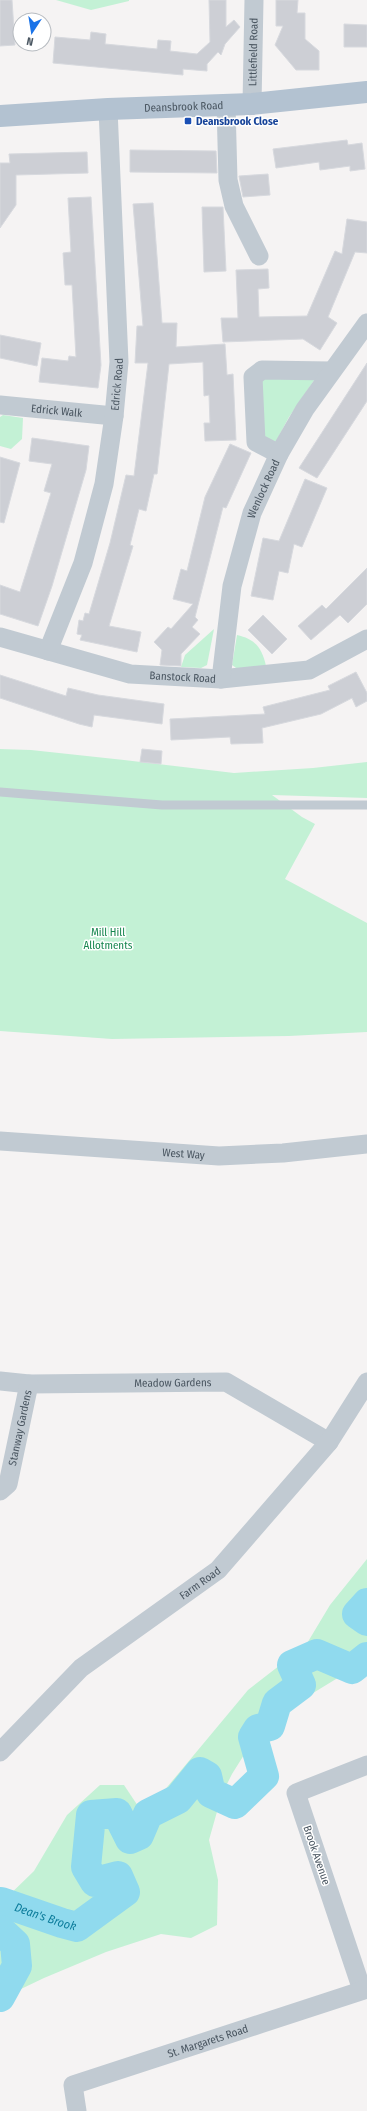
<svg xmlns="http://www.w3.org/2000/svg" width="367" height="2111" font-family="'Fira Sans Condensed',sans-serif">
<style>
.green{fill:#c3f1d5}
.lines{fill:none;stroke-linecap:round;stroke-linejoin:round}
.river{stroke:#90daee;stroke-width:30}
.building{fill:#cdcfd5;stroke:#d7d9de}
.lane{stroke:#c1cad2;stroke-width:9}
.street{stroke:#c1cad2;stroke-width:19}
.primary{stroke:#b3c2d1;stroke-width:22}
.transit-dot{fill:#1a4fb4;stroke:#fff;stroke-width:1.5}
.labels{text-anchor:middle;stroke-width:3;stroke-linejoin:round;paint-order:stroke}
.street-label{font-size:11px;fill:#4a5661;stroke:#fff}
.transit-label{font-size:11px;font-weight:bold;fill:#164399;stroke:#fff;text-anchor:start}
.park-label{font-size:11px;fill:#17864f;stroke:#fff}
.water-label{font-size:12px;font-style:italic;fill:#0c7c9b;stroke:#fff}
</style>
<rect width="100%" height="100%" fill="#f5f3f3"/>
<!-- green -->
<g class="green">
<polygon points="56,0 129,0 129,1 91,10"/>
<polygon points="319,373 289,417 274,445 265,440 258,383 264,376"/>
<polygon points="3,415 23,418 22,439 11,449 0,446 0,417"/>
<polygon points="214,629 207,665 201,668 181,667 185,655"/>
<path d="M237,635C255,639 262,648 266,666L239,670L232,665Z"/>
<polygon points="0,749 31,750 124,760 234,773 313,768 367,762 367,798 272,795 302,817 315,824 285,879 367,923 367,1032 289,1036 112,1039 0,1031"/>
<polygon points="367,1559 367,1649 354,1668 264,1723 232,1774 222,1794 209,1840 218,1880 217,1925 191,1938 161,1934 106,1952 44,1978 0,1999 0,1904 34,1871 67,1815 100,1785 124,1785 138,1806 163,1792 248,1690 306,1645 330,1605"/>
</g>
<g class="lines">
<!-- river -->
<g class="river">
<polyline points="367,1603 357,1614 367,1621"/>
<path id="s1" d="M0,1905L1,1902L62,1923L77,1927L125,1892L118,1876L95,1882L86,1867L91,1815L117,1813L130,1839L139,1835L148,1814L178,1799L200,1772L207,1776L211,1793L235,1804L264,1776L253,1737L258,1729L270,1726L277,1703L301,1685L292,1665L317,1654L352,1669L367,1657"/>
<polyline points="0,1930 15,1944 17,1966 0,1997"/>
</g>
</g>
<!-- building -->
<g class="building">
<polygon points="0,0 12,0 15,45 0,46"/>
<polygon points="209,0 226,0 226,27 234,20 240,27 225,44 221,55 218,52 207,64 207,71 183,69 183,75 53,63 55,37 90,40 91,32 106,34 105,44 157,49 158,40 171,41 170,51 197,54 210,42"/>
<polygon points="276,0 298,0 297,13 305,13 305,39 319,51 319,70 296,70 275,45 283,26 276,26"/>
<polygon points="344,24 367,25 367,47 344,47"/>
<polygon points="347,140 348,145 362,143 365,169 350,171 350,166 320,170 319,162 276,168 273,149"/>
<polygon points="130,150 216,151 217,173 130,172"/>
<polygon points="87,152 88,173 16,175 16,205 0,228 0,163 10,163 9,154"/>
<polygon points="268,174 270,195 243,197 239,176"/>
<polygon points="91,197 101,365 98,388 39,382 42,358 68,361 69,356 76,357 72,285 65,285 63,253 71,252 68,198"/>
<polygon points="153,203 162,323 177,323 176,347 225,344 227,375 233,374 236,440 205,441 204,423 210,423 209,395 204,396 203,362 169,364 157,474 154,474 146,511 139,509 130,545 133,546 109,626 141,632 137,652 80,640 82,635 77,634 79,620 83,621 85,613 89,614 110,543 126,475 134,476 148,363 135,363 137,326 143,326 133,204"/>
<polygon points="202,207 223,207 226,271 204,272"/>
<polygon points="347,219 367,222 367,253 355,252 328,317 337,323 320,350 303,339 223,342 221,318 238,318 236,270 268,269 269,288 258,289 259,317 307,316 335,251 342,254"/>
<polygon points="0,335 41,343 37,366 0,358"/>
<polygon points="367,363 367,401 317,478 299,468"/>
<polygon points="32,438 89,446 86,470 52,586 38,626 0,614 0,585 20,592 51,493 44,491 52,464 29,461"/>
<polygon points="230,444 251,453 226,508 223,507 195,617 198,620 192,627 200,634 181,654 181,666 160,665 162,650 154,642 168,627 171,629 193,604 173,599 181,569 187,571 205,497"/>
<polygon points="0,457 20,463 4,523 0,522"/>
<polygon points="305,479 327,488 302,547 294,544 288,573 279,571 273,600 251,596 263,538 279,541"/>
<polygon points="367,568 367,604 348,623 340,615 311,640 298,626 322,605 326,609"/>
<polygon points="263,615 287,639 272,654 248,630"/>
<polygon points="356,672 367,693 367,701 356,707 352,698 321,714 262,728 263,743 231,744 230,737 171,740 170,719 265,714 263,707 330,690 328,686"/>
<polygon points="0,675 66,696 68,688 98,695 164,704 162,724 94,715 92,727 79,724 0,698"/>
<polygon points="142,749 162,751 161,764 140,762"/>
</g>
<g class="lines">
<!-- lane -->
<polyline class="lane" points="0,792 162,805 367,805"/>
<!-- street -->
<g class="street">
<path id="s2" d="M252,104L254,0"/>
<polyline points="226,105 228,180 234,206 259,256"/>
<path id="s3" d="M0,405L114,416"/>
<polyline points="279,454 256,442 253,377 262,370 331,371"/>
<path id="s4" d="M0,637L130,674L221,679L309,670L367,639"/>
<path id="s5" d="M48,651L83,563L104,484L114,416L119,362L108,109"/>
<path id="s6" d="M221,679L232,586L252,513L279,454L305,409L367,323"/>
<path id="s7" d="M0,1141L219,1156L283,1153L367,1144"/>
<path id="s8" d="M0,1381L29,1384L226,1382L329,1442"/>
<path id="s9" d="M0,1491L8,1484L29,1384"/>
<path id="s10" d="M0,1752L81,1668L218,1570L329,1442L367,1382"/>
<polyline points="362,1990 296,1793 367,1765"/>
<path id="s11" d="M77,2111L73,2085L367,1989"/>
</g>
<!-- primary -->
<path class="primary" id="s12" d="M0,116L108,109L252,104L367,92"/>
</g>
<!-- markers -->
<rect class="transit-dot" x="184" y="117" width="8" height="8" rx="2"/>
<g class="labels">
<!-- street labels -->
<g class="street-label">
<text dy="4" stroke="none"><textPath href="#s2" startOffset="52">Littlefield Road</textPath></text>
<text dy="4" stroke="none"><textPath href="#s12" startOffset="184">Deansbrook Road</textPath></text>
<text dy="4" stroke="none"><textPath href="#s5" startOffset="277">Edrick Road</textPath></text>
<text dy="4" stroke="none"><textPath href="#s3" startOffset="57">Edrick Walk</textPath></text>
<text dy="4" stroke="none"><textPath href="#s6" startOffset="196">Wenlock Road</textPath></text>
<text dy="4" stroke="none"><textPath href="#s4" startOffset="188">Banstock Road</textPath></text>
<text dy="4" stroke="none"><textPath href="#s7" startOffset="184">West Way</textPath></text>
<text dy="4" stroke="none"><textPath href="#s8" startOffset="173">Meadow Gardens</textPath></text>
<text dy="4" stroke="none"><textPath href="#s9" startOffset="68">Stanway Gardens</textPath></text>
<text dy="4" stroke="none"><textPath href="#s10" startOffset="263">Farm Road</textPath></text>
<text transform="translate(317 1855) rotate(71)" y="4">Brook Avenue</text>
<text dy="4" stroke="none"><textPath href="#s11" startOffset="168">St. Margarets Road</textPath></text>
</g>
<!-- transit labels -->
<g class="transit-label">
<text x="196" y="125">Deansbrook Close</text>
</g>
<!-- park labels -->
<g class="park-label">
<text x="108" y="936">Mill Hill<tspan x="108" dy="13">Allotments</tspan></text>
</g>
<!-- water labels -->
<g class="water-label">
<text dy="4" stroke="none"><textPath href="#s1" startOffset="50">Dean's Brook</textPath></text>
</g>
</g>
<!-- north arrow -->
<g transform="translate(32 32) rotate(192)"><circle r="19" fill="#ffffff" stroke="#b7bbc0"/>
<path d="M0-3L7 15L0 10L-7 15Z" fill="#1a73e8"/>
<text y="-6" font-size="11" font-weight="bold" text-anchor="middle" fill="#4a5661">N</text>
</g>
</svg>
